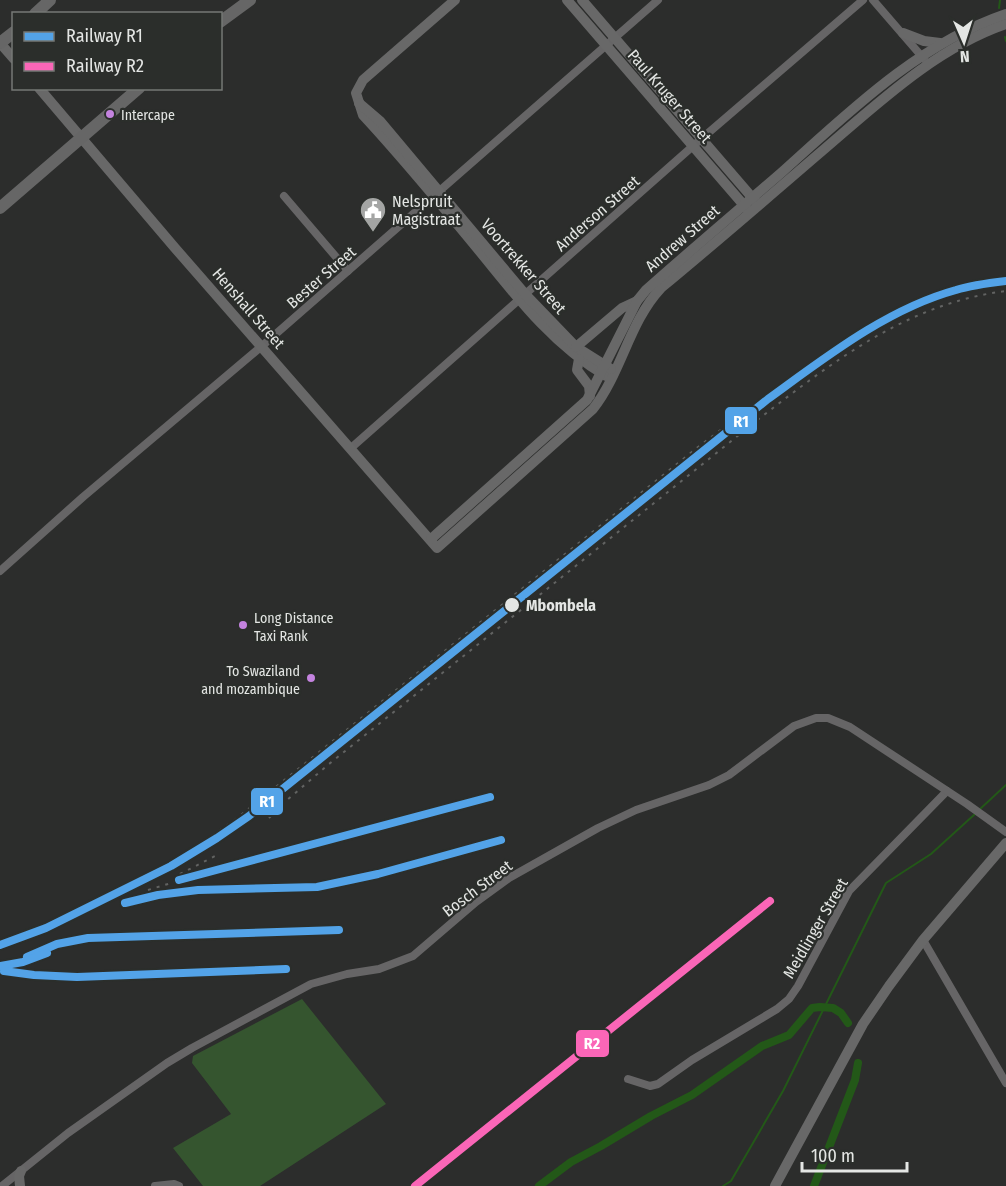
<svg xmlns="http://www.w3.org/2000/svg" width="1006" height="1186" font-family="'Fira Sans Condensed',sans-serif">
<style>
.green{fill:#35552f}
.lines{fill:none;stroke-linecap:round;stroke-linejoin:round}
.stream{stroke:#235818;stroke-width:2}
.canal{stroke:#235818;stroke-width:8}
.street{stroke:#666566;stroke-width:8}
.secondary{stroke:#686868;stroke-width:10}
.primary{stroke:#666;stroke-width:12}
.rail{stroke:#626362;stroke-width:2;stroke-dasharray:3 6;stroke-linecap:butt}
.rail-1-casing{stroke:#2b2e2b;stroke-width:12}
.rail-2-casing{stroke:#2b2e2b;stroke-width:12}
.rail-1{stroke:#53a3e8;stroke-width:8}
.rail-2{stroke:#fa66b7;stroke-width:8}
.bus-dot{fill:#c483df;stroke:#2b2e2b;stroke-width:2}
.stop-dot{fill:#e4e6e4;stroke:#2b2e2b;stroke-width:2}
.labels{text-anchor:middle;stroke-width:4.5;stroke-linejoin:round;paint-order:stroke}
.bus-label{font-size:14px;fill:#e4e6e4;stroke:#2b2e2b;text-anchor:start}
.street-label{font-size:16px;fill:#e4e6e4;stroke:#2b2e2b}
.poi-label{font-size:16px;fill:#e4e6e4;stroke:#2b2e2b;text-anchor:start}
.stop-label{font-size:16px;font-weight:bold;fill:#e4e6e4;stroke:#2b2e2b;text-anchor:start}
.line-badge{stroke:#2b2e2b;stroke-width:2}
.badge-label{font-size:16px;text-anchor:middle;font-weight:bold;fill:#fff}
</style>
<rect width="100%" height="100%" fill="#2c2d2c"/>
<!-- green -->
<polygon class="green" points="302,999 386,1104 260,1186 203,1186 173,1148 231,1114 192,1063 193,1056"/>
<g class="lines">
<!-- stream -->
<g class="stream">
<polyline points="999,8 1000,0"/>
<polyline points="1005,37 1006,41"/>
<polyline points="979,810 1006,785"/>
<polyline points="723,1186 731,1181 783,1091 886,883 931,854 975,814"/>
</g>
<!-- canal -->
<g class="canal">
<polyline points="539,1186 571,1162 601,1146 651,1116 692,1095 762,1046 789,1035 812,1008 820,1007 833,1008 841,1013 848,1023"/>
<polyline points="814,1186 855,1080 858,1063"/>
</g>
<!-- street -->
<g class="street">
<polyline points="873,0 924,59"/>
<polyline points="284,196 348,271"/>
<polyline points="351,448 693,146 863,0"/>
<polyline points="0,571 83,497 262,346 658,0"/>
<polyline points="923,940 1006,1083"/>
<polyline points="628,1079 650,1086 658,1084 692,1060 777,1009 789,999 798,986 849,891 947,791"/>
<polyline points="2,1186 68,1133 167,1063 192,1048 311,984 347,974 379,969 413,956 476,902 509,878 598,828 636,810 709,785 729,775 794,726 816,718 828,718 850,727 967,804 1006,832"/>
<polyline points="155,1186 174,1184 179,1186"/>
</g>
<!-- secondary -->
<g class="secondary">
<path d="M455,0L363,80L356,93L363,115C403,158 440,203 477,248C515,295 553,345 606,376"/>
<polyline points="567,0 748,210"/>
<polyline points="582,0 756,202"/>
<polyline points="903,33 924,41 940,43"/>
<polyline points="0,43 14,59"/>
<path d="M39,88L175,248L437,548L593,409C622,372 629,322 661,288C713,245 764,201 815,157C873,108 933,49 1006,24"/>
<polyline points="359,103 380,121 525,294 576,347 611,369"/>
<polyline points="576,347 622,308 637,301"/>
<polyline points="579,359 577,370 589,386 590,396"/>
<path d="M431,539L587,400L637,301L646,290C691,250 736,212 781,173C849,112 918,44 1006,14"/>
<polyline points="20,1186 19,1176 21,1171"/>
<polyline points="775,1186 863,1024 889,986 923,940 1006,843"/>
</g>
<!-- primary -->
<g class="primary">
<polyline points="35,14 50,0"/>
<polyline points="220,22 250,0"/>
<polyline points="0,43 14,32"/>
<polyline points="0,208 139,88"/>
</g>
<!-- rail -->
<g class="rail">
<path d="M269,818L286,801L329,764L760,418C835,360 909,303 1006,291"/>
<polyline points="180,874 217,855"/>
<polyline points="143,878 187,853 236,819 698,447 791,377 883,316 909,303 960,284 1006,276"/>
<polyline points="148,890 221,868 490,797"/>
<polyline points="125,903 158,895 198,890 317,887 378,874 501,840"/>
<path d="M0,964C30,958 57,942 88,938L339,930"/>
<polyline points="0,971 51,977 286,969"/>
<polyline points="415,1186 770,901"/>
</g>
<!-- rail-1 casing -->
<g class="rail-1-casing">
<g id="rail-1">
<polyline points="179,880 490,797"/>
<polyline points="125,903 158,895 198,890 317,887 378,874 501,840"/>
<path d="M0,945L46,928L171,866L217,838L249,816L768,399C826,357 887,309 956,290C972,285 989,283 1006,281"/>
<polyline points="27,957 57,944 88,938 339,930"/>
<polyline points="0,966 23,962 47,953"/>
<polyline points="4,971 34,975 77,977 286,969"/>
</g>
</g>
<!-- rail-2 casing -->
<g class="rail-2-casing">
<polyline id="rail-2" points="415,1186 770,901"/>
</g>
<!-- rail-1 -->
<use href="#rail-1" class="rail-1"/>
<!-- rail-2 -->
<use href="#rail-2" class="rail-2"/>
</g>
<!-- icons -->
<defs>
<g id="civic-pin" transform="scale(1.35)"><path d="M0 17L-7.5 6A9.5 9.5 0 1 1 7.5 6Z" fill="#a4a5a4" stroke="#2b2e2b"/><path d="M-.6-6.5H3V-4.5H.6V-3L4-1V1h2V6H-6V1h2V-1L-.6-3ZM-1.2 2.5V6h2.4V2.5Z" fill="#fff"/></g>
</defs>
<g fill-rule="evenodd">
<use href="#civic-pin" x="373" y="210"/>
</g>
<!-- markers -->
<g class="bus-dot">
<circle cx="110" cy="114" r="5"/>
<circle cx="243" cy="625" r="5"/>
<circle cx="311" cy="678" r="5"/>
</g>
<circle class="stop-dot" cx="512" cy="605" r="8"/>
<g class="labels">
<!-- bus labels -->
<g class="bus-label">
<text x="121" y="120">Intercape</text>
<text x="254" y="623">Long Distance<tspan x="254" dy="18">Taxi Rank</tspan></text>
<text x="300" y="676" text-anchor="end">To Swaziland<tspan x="300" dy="18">and mozambique</tspan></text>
</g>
<!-- street labels -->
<g class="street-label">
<text transform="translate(670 96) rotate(49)" y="6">Paul Kruger Street</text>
<text transform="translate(597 213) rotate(-41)" y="6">Anderson Street</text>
<text transform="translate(682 238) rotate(-41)" y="6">Andrew Street</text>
<text transform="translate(524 266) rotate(49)" y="6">Voortrekker Street</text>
<text transform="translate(321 277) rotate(-41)" y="6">Bester Street</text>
<text transform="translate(249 308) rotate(49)" y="6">Henshall Street</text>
<text transform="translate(477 888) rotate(-37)" y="6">Bosch Street</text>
<text transform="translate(815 928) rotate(-60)" y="6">Meidlinger Street</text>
</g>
<!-- poi labels -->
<g class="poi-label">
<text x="392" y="207">Nelspruit<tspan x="392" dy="18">Magistraat</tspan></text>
</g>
<!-- stop labels -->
<g class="stop-label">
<text x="526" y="611">Mbombela</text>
</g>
</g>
<g class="line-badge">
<rect x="724" y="406" width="34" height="29" rx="6" fill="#53a3e8"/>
<rect x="250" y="787" width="34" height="29" rx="6" fill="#53a3e8"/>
<rect x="575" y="1029" width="35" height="29" rx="6" fill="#fa66b7"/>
</g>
<g class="badge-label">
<text x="741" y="427">R1</text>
<text x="267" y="807">R1</text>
<text x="592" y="1049">R2</text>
</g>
<!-- legend -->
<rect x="12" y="12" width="210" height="78" fill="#2b2e2b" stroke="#757875" stroke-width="1.5"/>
<rect x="24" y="32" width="30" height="9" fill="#53a3e8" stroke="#757875" stroke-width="1.5"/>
<text x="66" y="42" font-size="18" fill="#e4e6e4">Railway R1</text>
<rect x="24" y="62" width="30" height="9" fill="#fa66b7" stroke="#757875" stroke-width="1.5"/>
<text x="66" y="72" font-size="18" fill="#e4e6e4">Railway R2</text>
<!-- north arrow -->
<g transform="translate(964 42) rotate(177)" stroke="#2b2e2b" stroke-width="4.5" paint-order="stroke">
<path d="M0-4.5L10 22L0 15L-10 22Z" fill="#e4e6e4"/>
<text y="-9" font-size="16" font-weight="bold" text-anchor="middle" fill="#e4e6e4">N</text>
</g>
<!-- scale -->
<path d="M802 1162v9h105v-9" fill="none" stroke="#e4e6e4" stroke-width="3"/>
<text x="811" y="1162" font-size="18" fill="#e4e6e4" stroke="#2b2e2b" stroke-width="4.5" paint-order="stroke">100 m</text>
</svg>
